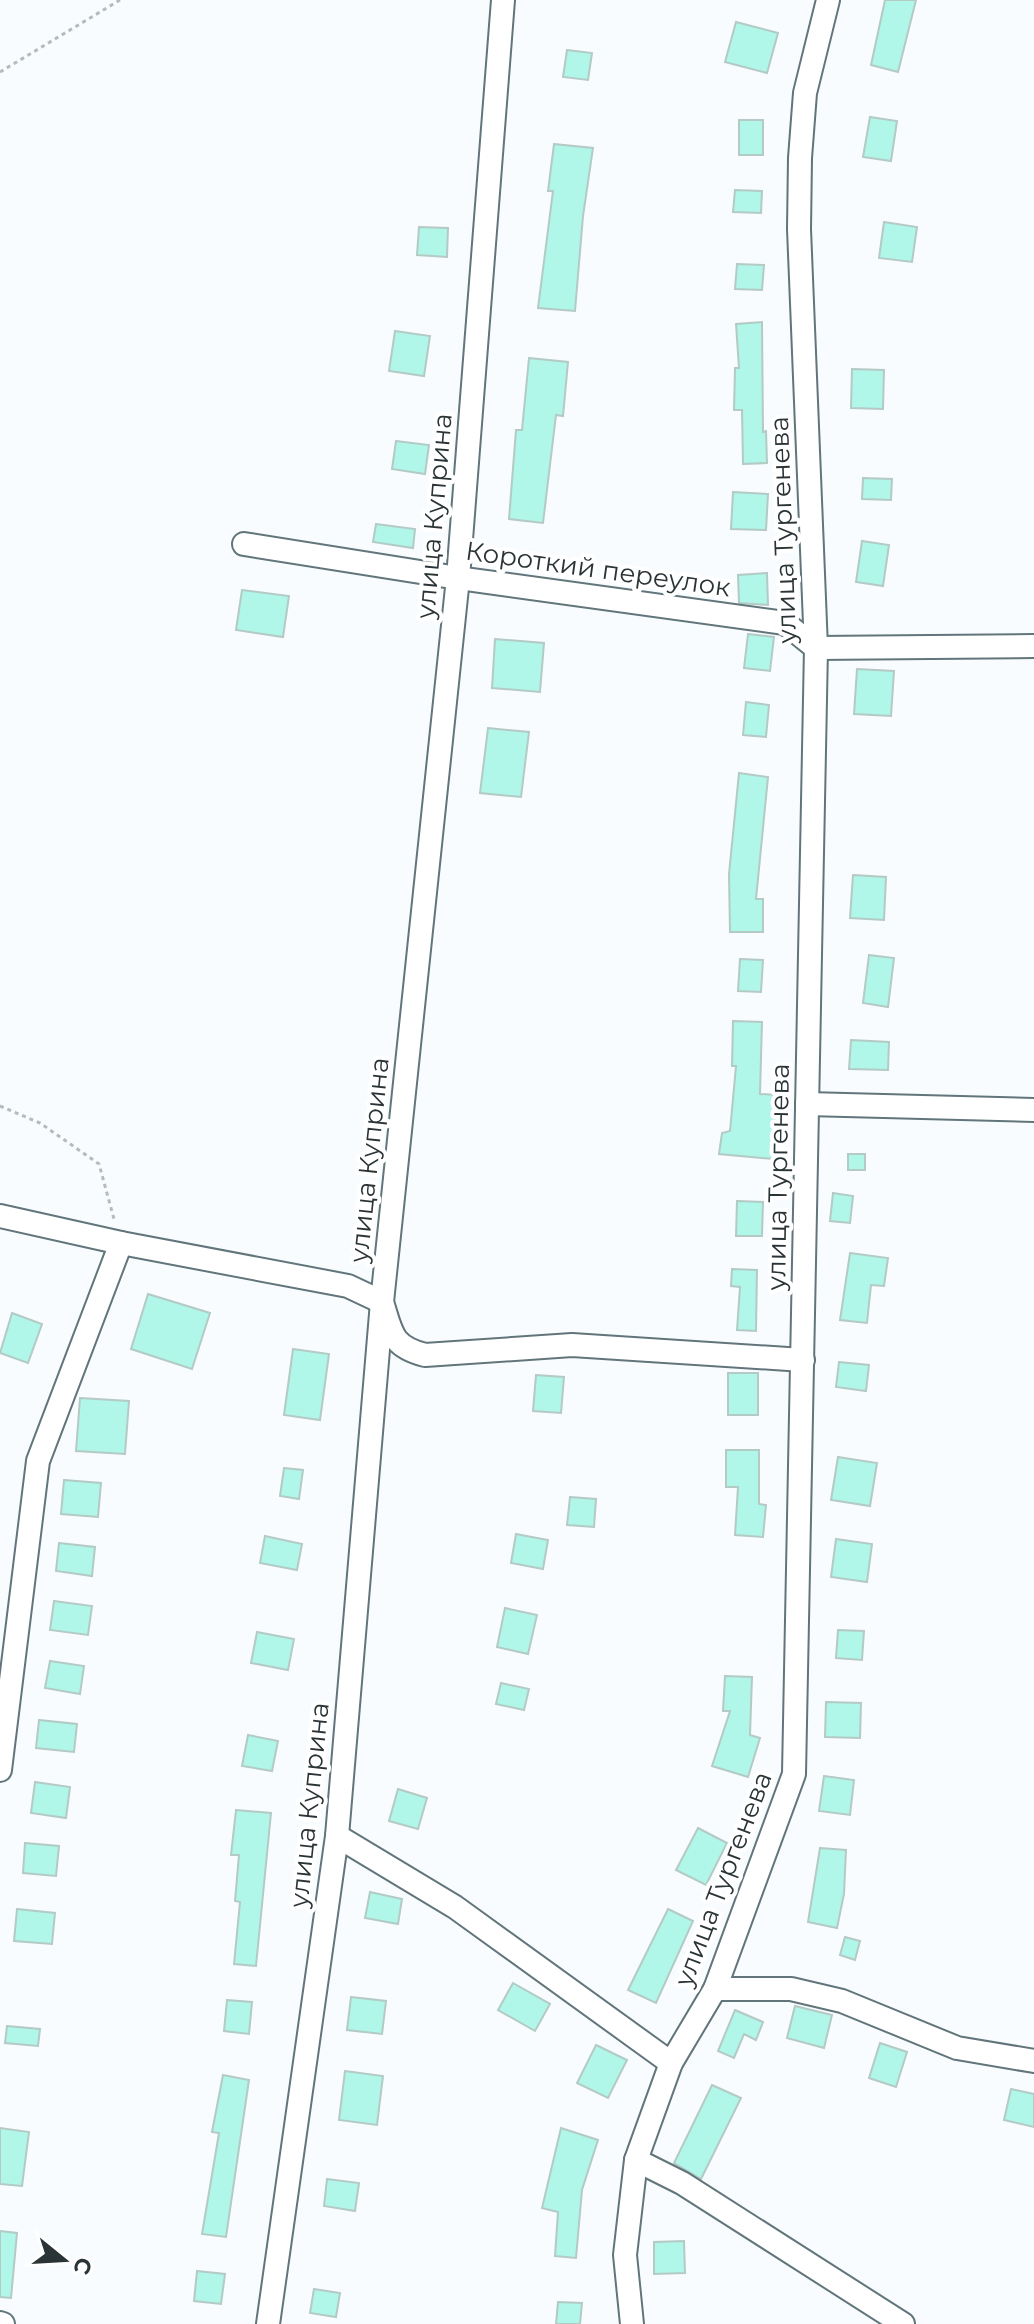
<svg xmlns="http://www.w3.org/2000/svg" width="1034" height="2324" font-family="Montserrat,sans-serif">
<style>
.building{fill:#b0f6e9;stroke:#b3cac5;stroke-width:2}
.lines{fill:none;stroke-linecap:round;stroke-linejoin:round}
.minor-casing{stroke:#61757b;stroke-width:26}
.path{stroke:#b5bbbd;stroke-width:3;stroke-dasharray:4 4;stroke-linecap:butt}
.minor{stroke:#fff;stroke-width:22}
.labels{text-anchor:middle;stroke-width:8;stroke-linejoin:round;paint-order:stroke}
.street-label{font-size:26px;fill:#2a3336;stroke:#fff}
</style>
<rect width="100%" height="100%" fill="#f8fcfe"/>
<!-- building -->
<g class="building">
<polygon points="885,0 916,0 898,72 871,65"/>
<polygon points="736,22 778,33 767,73 725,62"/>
<polygon points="567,50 592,53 588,80 563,77"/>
<polygon points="870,117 897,121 891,161 863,157"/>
<rect x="739" y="120" width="24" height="35"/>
<polygon points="554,144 593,148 583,216 575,311 538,308 553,191 548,191"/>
<polygon points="735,190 762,191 761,213 733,212"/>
<polygon points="884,222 917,227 912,262 879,258"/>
<polygon points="419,227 448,228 447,257 417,255"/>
<polygon points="737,264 764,265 762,290 735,289"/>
<polygon points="762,322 763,432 766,431 767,463 743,464 742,410 734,410 735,368 739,368 736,324"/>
<polygon points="395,331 430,336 424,376 389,371"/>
<polygon points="529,358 568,362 563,416 556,415 543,523 509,519 516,430 522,430"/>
<polygon points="852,369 884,370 883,409 851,408"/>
<polygon points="396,441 429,445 425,474 392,469"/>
<polygon points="863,478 892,479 891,500 862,499"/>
<polygon points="733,492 768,494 766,530 731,529"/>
<polygon points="376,524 415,529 413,548 373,542"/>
<polygon points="862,541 889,545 883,586 856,582"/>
<polygon points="767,573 768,605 739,603 738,575"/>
<polygon points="242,590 289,596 283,637 236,630"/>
<polygon points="748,634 774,637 770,671 744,668"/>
<polygon points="495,639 544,643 540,692 492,688"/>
<polygon points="857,669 894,671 891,716 854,714"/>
<polygon points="746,702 769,705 766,737 743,735"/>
<polygon points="488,728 529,732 521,797 480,793"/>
<polygon points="739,773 768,777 756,899 763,899 763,932 730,932 729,874"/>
<polygon points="853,875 886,877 884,920 850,918"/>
<polygon points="869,955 894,958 888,1007 863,1003"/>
<polygon points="740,959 763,960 761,992 738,991"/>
<polygon points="733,1021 762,1022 760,1094 779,1095 773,1159 719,1154 722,1133 730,1131 736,1066 732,1066"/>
<polygon points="851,1040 889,1042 888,1070 849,1069"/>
<rect x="848" y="1154" width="17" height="16"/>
<polygon points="833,1193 853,1196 850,1223 830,1221"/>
<polygon points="737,1201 763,1202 762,1236 736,1236"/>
<polygon points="850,1253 888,1258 884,1286 871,1285 867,1323 840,1320"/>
<polygon points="732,1269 757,1270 756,1331 737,1330 740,1287 731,1286"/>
<polygon points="148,1294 210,1313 192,1369 131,1349"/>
<polygon points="12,1313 42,1324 28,1363 0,1353"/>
<polygon points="293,1349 329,1354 320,1420 284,1415"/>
<polygon points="839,1362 869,1365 866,1391 836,1387"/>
<rect x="728" y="1373" width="30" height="42"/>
<polygon points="536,1375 564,1377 561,1413 533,1411"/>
<polygon points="80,1398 129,1401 125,1454 76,1451"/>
<polygon points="726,1450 759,1450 759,1504 766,1505 763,1537 735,1535 738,1487 726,1487"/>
<polygon points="838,1457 877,1463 870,1506 831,1500"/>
<polygon points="284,1468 303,1470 299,1499 280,1496"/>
<polygon points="64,1480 101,1483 98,1517 61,1514"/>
<polygon points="570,1497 596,1499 594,1527 567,1525"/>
<polygon points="516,1534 548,1540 543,1569 511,1563"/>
<polygon points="265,1536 302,1544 297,1570 260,1563"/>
<polygon points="836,1539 872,1544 867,1582 831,1577"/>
<polygon points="59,1543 95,1547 92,1576 56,1571"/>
<polygon points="54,1601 92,1606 88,1635 50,1630"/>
<polygon points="505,1608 537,1615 528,1654 497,1647"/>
<polygon points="838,1630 864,1631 862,1660 836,1658"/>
<polygon points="257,1632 294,1639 288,1670 251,1663"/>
<polygon points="50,1661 84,1666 80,1694 45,1688"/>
<polygon points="725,1676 752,1677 750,1735 760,1738 748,1777 712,1766 730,1711 723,1711"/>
<polygon points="501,1683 529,1689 524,1710 496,1704"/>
<polygon points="826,1702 861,1703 860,1738 825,1737"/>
<polygon points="39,1720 77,1724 74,1752 36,1748"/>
<polygon points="248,1735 278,1741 272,1771 242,1766"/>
<polygon points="824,1776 854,1780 850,1815 819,1811"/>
<polygon points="35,1782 70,1787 66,1818 31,1813"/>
<polygon points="398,1789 427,1798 418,1829 389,1821"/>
<polygon points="236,1810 271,1813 256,1966 234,1964 240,1902 235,1901 239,1855 231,1855"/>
<polygon points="698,1828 727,1843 706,1885 676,1870"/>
<polygon points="25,1843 59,1846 56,1876 23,1873"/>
<polygon points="820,1848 846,1850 844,1894 837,1928 808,1922"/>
<polygon points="370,1892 402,1899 398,1924 365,1918"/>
<polygon points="17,1909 55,1913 52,1944 14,1941"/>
<polygon points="668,1909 693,1921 656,2003 628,1990"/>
<polygon points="845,1937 860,1941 855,1960 840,1955"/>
<polygon points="513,1983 550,2004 535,2031 498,2010"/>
<polygon points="351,1997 386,2001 382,2034 347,2030"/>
<polygon points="227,2000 252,2002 249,2034 224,2031"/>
<polygon points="795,2006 832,2015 824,2048 787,2038"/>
<polygon points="735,2010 763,2022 756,2040 744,2034 734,2058 718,2051"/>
<polygon points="7,2026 40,2029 38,2046 5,2043"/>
<polygon points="880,2043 907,2052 896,2087 869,2078"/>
<polygon points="596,2045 627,2060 608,2098 577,2083"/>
<polygon points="345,2071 383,2076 377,2125 339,2120"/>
<polygon points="223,2075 249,2080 226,2237 202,2234 219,2133 212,2132"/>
<polygon points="712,2085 741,2098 701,2179 674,2163"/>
<polygon points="1011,2089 1034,2094 1034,2127 1004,2120"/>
<polygon points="0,2128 29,2132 22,2186 0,2184"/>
<polygon points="561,2128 598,2140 582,2190 576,2258 555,2256 558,2212 542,2208"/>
<polygon points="327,2179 359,2183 355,2211 324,2206"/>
<polygon points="0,2231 17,2233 11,2298 0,2297"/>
<polygon points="684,2241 685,2273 654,2274 654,2242"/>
<polygon points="197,2271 225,2274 221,2304 194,2301"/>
<polygon points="314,2289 340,2293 336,2317 310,2313"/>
<polygon points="558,2302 582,2303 580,2324 556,2324"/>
</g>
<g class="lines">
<!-- minor casing -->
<g class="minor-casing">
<g id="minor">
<polyline points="244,544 458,578 785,623 816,648 1034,646"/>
<polyline points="807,1104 1034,1110"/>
<path d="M0,1216L121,1243L348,1286L382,1302C392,1333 391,1346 425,1355L572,1345L803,1360"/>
<polyline points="0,1770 38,1461 121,1243"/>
<polyline points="337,1836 455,1907 671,2063"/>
<polyline points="715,1989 791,1989 842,2001 957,2048 1034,2061"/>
<polyline points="636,2160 682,2183 903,2324"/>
<polyline points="0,2323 3,2324"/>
<polyline points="268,2324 337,1836 382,1302 458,578 503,0"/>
<polyline points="632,2324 625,2255 636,2160 671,2063 715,1989 794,1774 816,648 799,229 800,158 805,93 828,0"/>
</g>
</g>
<!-- path -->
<g class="path">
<polyline points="0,72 120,0"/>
<polyline points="0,1106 40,1123 99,1164 114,1219"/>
</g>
<!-- minor -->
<use href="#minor" class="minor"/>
</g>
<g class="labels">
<!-- street labels -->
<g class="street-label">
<text transform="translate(434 516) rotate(-85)" y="9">улица Куприна</text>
<text transform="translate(783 530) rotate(-92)" y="9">улица Тургенева</text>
<text transform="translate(598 569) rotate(8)" y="9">Короткий переулок</text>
<text transform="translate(369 1160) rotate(-84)" y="9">улица Куприна</text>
<text transform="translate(778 1177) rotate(-89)" y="9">улица Тургенева</text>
<text transform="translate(309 1805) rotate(-84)" y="9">улица Куприна</text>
<text transform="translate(723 1879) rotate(-69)" y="9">улица Тургенева</text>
</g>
</g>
<!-- north arrow -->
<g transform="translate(64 2260) rotate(108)" stroke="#ffffff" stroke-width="6" paint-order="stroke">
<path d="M0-6L14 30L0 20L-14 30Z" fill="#2a3336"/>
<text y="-12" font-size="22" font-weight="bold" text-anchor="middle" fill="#2a3336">С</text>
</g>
</svg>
